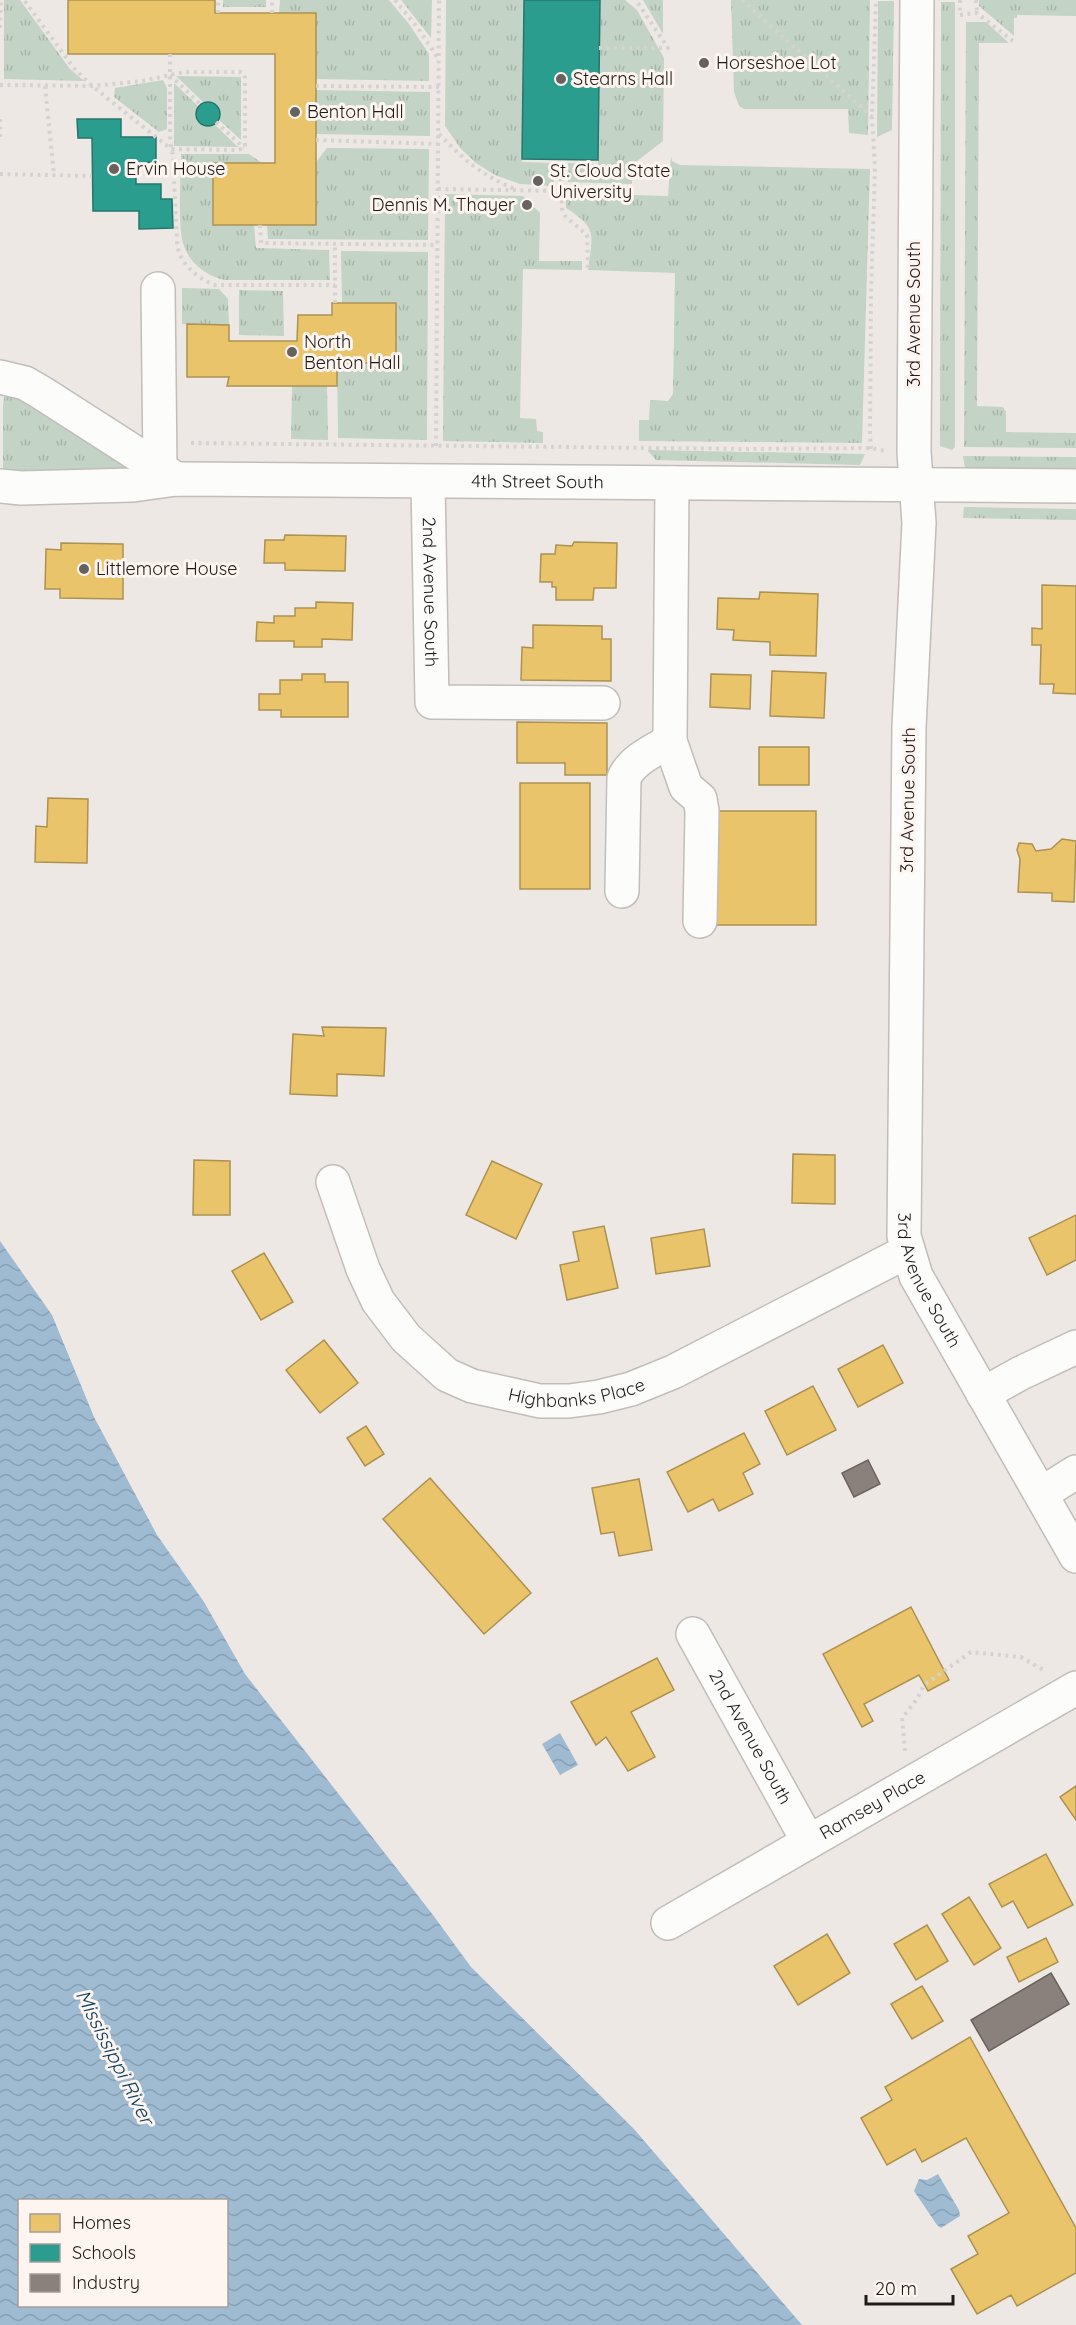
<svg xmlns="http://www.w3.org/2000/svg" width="1076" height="2325" font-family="Quicksand,sans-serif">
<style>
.grass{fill:url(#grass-tufts)}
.water{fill:url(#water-waves);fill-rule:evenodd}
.homes{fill:#e9c46a;stroke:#ac9151;stroke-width:1.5}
.schools{fill:#2a9d8f;stroke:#26766b;stroke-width:1.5}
.industry{fill:#8a817c;stroke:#6a625e;stroke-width:1.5}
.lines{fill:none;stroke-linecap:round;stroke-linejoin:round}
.minor-casing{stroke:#c1bdba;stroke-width:36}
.path{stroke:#d4d3d1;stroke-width:4;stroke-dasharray:3 4.5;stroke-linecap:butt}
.minor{stroke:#fcfcfb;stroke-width:33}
.poi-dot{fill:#676260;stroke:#fef5f0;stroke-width:2}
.labels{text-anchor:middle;stroke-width:6;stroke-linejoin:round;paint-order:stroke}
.poi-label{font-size:18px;fill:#1e1a18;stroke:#fef5f0;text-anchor:start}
.street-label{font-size:18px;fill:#1e1a18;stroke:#fef5f0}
.water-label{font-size:20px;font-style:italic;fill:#093f61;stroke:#fef5f0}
</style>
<defs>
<pattern id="grass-tufts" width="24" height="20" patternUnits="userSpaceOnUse" patternTransform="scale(1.5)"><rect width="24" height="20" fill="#c3d3c5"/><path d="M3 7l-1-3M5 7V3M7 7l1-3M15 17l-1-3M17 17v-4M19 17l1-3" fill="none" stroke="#a7b5a8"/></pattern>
<pattern id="water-waves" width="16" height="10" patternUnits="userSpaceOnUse" patternTransform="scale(1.5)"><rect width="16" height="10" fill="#9ebbd2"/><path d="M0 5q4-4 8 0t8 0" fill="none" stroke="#88a0b4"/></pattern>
</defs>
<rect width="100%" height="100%" fill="#eee8e5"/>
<!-- grass -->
<g class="grass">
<polygon points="4,0 20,0 70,69 84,81 4,79"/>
<rect x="223" y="0" width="43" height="7"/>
<polygon points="280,0 389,0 409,24 429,54 429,81 316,79 316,13 279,13"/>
<polygon points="401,0 432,0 431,38"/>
<polygon points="446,0 523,0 522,162 554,163 554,186 520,184 495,175 476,163 461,149 445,126"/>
<polygon points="600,0 625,0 637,10 664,58 663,141 632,165 632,184 568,182 568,163 598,164"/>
<polygon points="643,0 663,0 663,34"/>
<polygon points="731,0 870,0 868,135 849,133 848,109 744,109 739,106 734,92"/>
<polygon points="979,0 1076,0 1076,16 1017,15 1017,18 1014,18 1014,36 979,6"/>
<polygon points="878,1 894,1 892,130 877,137"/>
<polygon points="941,2 955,2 955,447 952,450 940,446"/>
<polygon points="966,22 986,22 1009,43 979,43 977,406 1003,407 1006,412 1006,432 1076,433 1076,448 964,447"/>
<path d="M176,76L241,77V140L218,119C222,109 214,102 204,103Z"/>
<polygon points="163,80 167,88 167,129 159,132 114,97 115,88"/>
<path d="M174,83L199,107L196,116C199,124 206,128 214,124L238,147L174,146Z"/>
<polygon points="316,90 430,92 430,136 316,134"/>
<polygon points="327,148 429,149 428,240 268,239 267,225"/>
<path d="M181,154H249L262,163L213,164V225H254L256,248L329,250L330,280H225C208,277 190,264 184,246C177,229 181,175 181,154Z"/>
<path d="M671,156L672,161L680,165L870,169L862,443L639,441V420H649L650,400L668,401L673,394L675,273L588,270C592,235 599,229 566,208V193L668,196Z"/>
<polygon points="445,194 523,196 540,213 539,261 582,261 582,270 523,269 520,418 536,419 537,431 543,432 543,443 443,441"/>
<polygon points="341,251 428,252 427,440 338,438 337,363 396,363 396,303 342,303"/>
<polygon points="182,288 219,289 228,299 229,325 182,324"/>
<polygon points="239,290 283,291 284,336 239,335"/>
<polygon points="292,386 327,386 328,440 291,439"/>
<polygon points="5,390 17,393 138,472 16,479 3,470 3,405"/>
<polygon points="648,451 648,450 865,454 860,465 656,460"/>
<polygon points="963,456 1076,457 1076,468 965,468"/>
<polygon points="964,507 1076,509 1076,520 963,518"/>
</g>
<!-- water -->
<g class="water">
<path d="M0,1241L52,1315L94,1417L157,1535L204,1602L245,1674L433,1915L471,1967L634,2129L802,2325H0ZM20,2200H226V2306H20Z"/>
<polygon points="560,1733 578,1765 560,1775 542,1744"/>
<polygon points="938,2174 959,2210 960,2216 941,2228 937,2225 914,2191 919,2179 927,2180"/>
</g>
<!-- homes -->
<g class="homes">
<polygon points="68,0 215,0 215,13 316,13 316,225 213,225 213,163 275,163 275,54 68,54"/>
<polygon points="332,303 396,303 396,363 337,363 337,386 227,386 229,377 187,377 187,324 229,325 229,341 297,341 298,315 332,315"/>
<polygon points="285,535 346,536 345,571 285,570 285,563 264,563 265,540 284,540"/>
<polygon points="574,542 617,543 616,588 594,588 593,600 556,600 556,587 552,587 552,582 540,582 541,554 555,554 556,545 572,546"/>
<polygon points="61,543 123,544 123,599 60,598 60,589 45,589 46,549 61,550"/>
<polygon points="1042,585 1076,586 1076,694 1053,693 1054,684 1040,684 1041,645 1032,645 1032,628 1042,629"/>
<polygon points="760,592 818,594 816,656 770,655 770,642 733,640 734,630 717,629 718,598 759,599"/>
<polygon points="316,602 353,603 352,640 322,639 322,647 294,647 294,641 256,641 257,622 274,623 274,616 295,616 295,608 316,608"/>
<polygon points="533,625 602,626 602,639 611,639 611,681 521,680 522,647 533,648"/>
<polygon points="772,671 826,673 824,718 770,716"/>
<polygon points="302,674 325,674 325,682 348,682 348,717 281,717 281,710 259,710 259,694 280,694 280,680 302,680"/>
<polygon points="711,674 751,675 750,709 710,707"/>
<polygon points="517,722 607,723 607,775 565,775 565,763 517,763"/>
<rect x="759" y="747" width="50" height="38"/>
<rect x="520" y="783" width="70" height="106"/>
<polygon points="48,798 88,799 87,863 35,862 36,826 47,827"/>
<rect x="713" y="811" width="103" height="114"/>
<polygon points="1062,839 1076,841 1074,902 1052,901 1052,893 1018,892 1020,859 1017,850 1019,843 1032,844 1036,851 1051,849"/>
<polygon points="322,1027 386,1028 384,1076 337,1074 337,1096 290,1094 293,1034 324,1036"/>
<polygon points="793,1154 835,1155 835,1204 792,1203"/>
<polygon points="194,1160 230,1161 230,1215 193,1215"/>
<polygon points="492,1161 542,1184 516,1239 466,1215"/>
<polygon points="1076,1215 1076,1260 1047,1275 1029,1238"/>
<polygon points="604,1226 618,1288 567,1300 560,1265 579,1261 573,1232"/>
<polygon points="704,1229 710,1266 656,1274 651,1238"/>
<polygon points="264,1253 293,1302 261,1320 232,1271"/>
<polygon points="324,1340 358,1383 320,1413 286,1370"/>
<polygon points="883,1345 903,1383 858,1407 838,1369"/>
<polygon points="813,1386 836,1430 787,1455 765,1411"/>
<polygon points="366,1426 384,1454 365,1466 347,1438"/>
<polygon points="744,1433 760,1464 743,1473 753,1494 719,1511 713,1499 688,1512 667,1472"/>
<polygon points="430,1478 531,1593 484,1634 383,1519"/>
<polygon points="639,1479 652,1550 619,1556 614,1532 601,1534 592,1488"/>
<polygon points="911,1607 949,1680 928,1691 919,1675 864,1704 873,1721 862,1727 823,1654"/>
<polygon points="657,1658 674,1690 631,1712 655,1757 628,1771 606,1737 596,1745 571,1702"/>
<polygon points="1076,1786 1076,1820 1060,1797"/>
<polygon points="1046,1854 1073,1905 1028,1928 1013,1901 1002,1907 989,1884"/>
<polygon points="969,1897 1001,1948 974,1965 942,1914"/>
<polygon points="927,1925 948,1961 916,1980 894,1944"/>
<polygon points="827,1934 850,1973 798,2005 774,1966"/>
<polygon points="1046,1938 1058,1962 1019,1982 1007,1957"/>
<polygon points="922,1986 943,2021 912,2039 891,2004"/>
<polygon points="970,2037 1076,2228 1076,2273 1017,2306 1011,2295 977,2314 951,2269 978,2254 968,2236 1009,2213 966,2138 922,2162 915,2149 887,2165 861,2118 892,2100 885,2087"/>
</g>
<!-- schools -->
<g class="schools">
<polygon points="524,0 600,0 598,160 522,159"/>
<circle cx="208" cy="114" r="12"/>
<polygon points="77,119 121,119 121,137 156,137 156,162 136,163 136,184 161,184 161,199 172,199 173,228 139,229 139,211 93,211 92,138 78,138"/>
</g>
<!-- industry -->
<g class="industry">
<polygon points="868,1460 880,1484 854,1497 842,1473"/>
<polygon points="1051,1973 1069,2004 989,2051 971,2020"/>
</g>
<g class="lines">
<!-- minor casing -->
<g class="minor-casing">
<g id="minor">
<path id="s1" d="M917,0L914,452L919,523L909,727L904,1236L916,1276L1076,1556"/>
<polyline points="158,289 160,469"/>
<polyline points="0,377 25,383 42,393 176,479"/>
<path id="s2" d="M428,482L432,702L603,703"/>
<polyline points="672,483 670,741 686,787 700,799 702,811 700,921"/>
<path id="s3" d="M0,486L21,488L133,485L176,479L1076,486"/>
<path d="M622,891L624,778C632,760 653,751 670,741"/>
<path id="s4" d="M333,1182L363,1269L378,1301L406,1338L447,1375L472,1386L540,1401H569L599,1397L631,1389L673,1372L908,1251"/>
<polyline points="983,1394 1021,1373 1076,1347"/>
<polyline points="1041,1494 1076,1472"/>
<path id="s5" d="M693,1634L808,1841"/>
<path id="s6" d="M668,1923L1076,1688"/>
</g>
</g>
<!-- path -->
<g class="path">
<polyline points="395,0 418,28 439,60"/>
<polyline points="742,0 872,117"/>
<polyline points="960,0 960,15 977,13 1013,41"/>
<polyline points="976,0 977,13"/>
<polyline points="218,13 218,0"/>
<polyline points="272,13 272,0"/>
<polyline points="0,28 1,0"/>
<polyline points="599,48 668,48 636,0"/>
<path d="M170,54V140L173,156L177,243C179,263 196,278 215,285H335"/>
<polyline points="170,75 201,105"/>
<polyline points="0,85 92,86 142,81 184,72 241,72 244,74 245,78 245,146 244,148 237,150 171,149 92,86 73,67 24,0"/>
<polyline points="45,86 54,175"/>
<polyline points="316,86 439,87"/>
<polyline points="0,119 0,137"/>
<polyline points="216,122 244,148"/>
<path d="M439,134C465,161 479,173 514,189"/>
<polyline points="316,140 438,144"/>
<polyline points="560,163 562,209 565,216 587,235 588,270"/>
<polyline points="0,174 92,176"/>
<polyline points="438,189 560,191"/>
<polyline points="260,225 261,243 438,245"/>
<polyline points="335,303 335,244"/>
<polyline points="191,443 747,449 871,448 885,451"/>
<polyline points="436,446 439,0"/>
<polyline points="871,449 870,435 871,295 875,168 872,117 876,0"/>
<polyline points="905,1751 902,1718 917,1699 924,1685 971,1652 1021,1657 1045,1671"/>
</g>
<!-- minor -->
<use href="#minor" class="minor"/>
</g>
<!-- markers -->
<g class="poi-dot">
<circle cx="704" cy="63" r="6"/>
<circle cx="561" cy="79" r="6"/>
<circle cx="295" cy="112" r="6"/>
<circle cx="114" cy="169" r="6"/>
<circle cx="538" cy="181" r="6"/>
<circle cx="527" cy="205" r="6"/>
<circle cx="292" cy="352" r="6"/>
<circle cx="84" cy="569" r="6"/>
</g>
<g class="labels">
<!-- poi labels -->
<g class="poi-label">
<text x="716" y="69">Horseshoe Lot</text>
<text x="573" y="85">Stearns Hall</text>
<text x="307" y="118">Benton Hall</text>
<text x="126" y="175">Ervin House</text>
<text x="550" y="177">St. Cloud State<tspan x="550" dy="21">University</tspan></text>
<text x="515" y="211" text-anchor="end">Dennis M. Thayer</text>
<text x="304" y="348">North<tspan x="304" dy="21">Benton Hall</tspan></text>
<text x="96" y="575">Littlemore House</text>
</g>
<!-- street labels -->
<g class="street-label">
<text transform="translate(914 314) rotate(-90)" y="6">3rd Avenue South</text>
<text dy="6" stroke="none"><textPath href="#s3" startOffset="538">4th Street South</textPath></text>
<text dy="6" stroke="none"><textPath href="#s2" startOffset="110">2nd Avenue South</textPath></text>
<text transform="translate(908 800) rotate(-89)" y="6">3rd Avenue South</text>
<text dy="6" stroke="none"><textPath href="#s1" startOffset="1286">3rd Avenue South</textPath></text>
<text dy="6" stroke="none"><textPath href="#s4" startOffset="363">Highbanks Place</textPath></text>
<text dy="6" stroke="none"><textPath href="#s5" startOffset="118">2nd Avenue South</textPath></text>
<text dy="6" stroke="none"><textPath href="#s6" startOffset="236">Ramsey Place</textPath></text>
</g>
<!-- water labels -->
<g class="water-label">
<text transform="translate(115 2057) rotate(63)" y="7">Mississippi River</text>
</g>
</g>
<!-- legend -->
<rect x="18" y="2199" width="210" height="108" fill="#fef5f0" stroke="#a49d9a" stroke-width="1.5"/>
<rect x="30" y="2214" width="30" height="18" fill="#e9c46a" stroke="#a49d9a" stroke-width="1.5"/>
<text x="72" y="2229" font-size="18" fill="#1e1a18">Homes</text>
<rect x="30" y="2244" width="30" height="18" fill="#2a9d8f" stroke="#a49d9a" stroke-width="1.5"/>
<text x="72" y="2259" font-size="18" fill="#1e1a18">Schools</text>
<rect x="30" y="2274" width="30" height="18" fill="#8a817c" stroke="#a49d9a" stroke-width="1.5"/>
<text x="72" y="2289" font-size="18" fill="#1e1a18">Industry</text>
<!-- scale -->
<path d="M866 2295v9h87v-9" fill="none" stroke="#1e1a18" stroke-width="3"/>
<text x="875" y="2295" font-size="18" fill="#1e1a18" stroke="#fef5f0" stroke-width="4.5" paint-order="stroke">20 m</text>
</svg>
